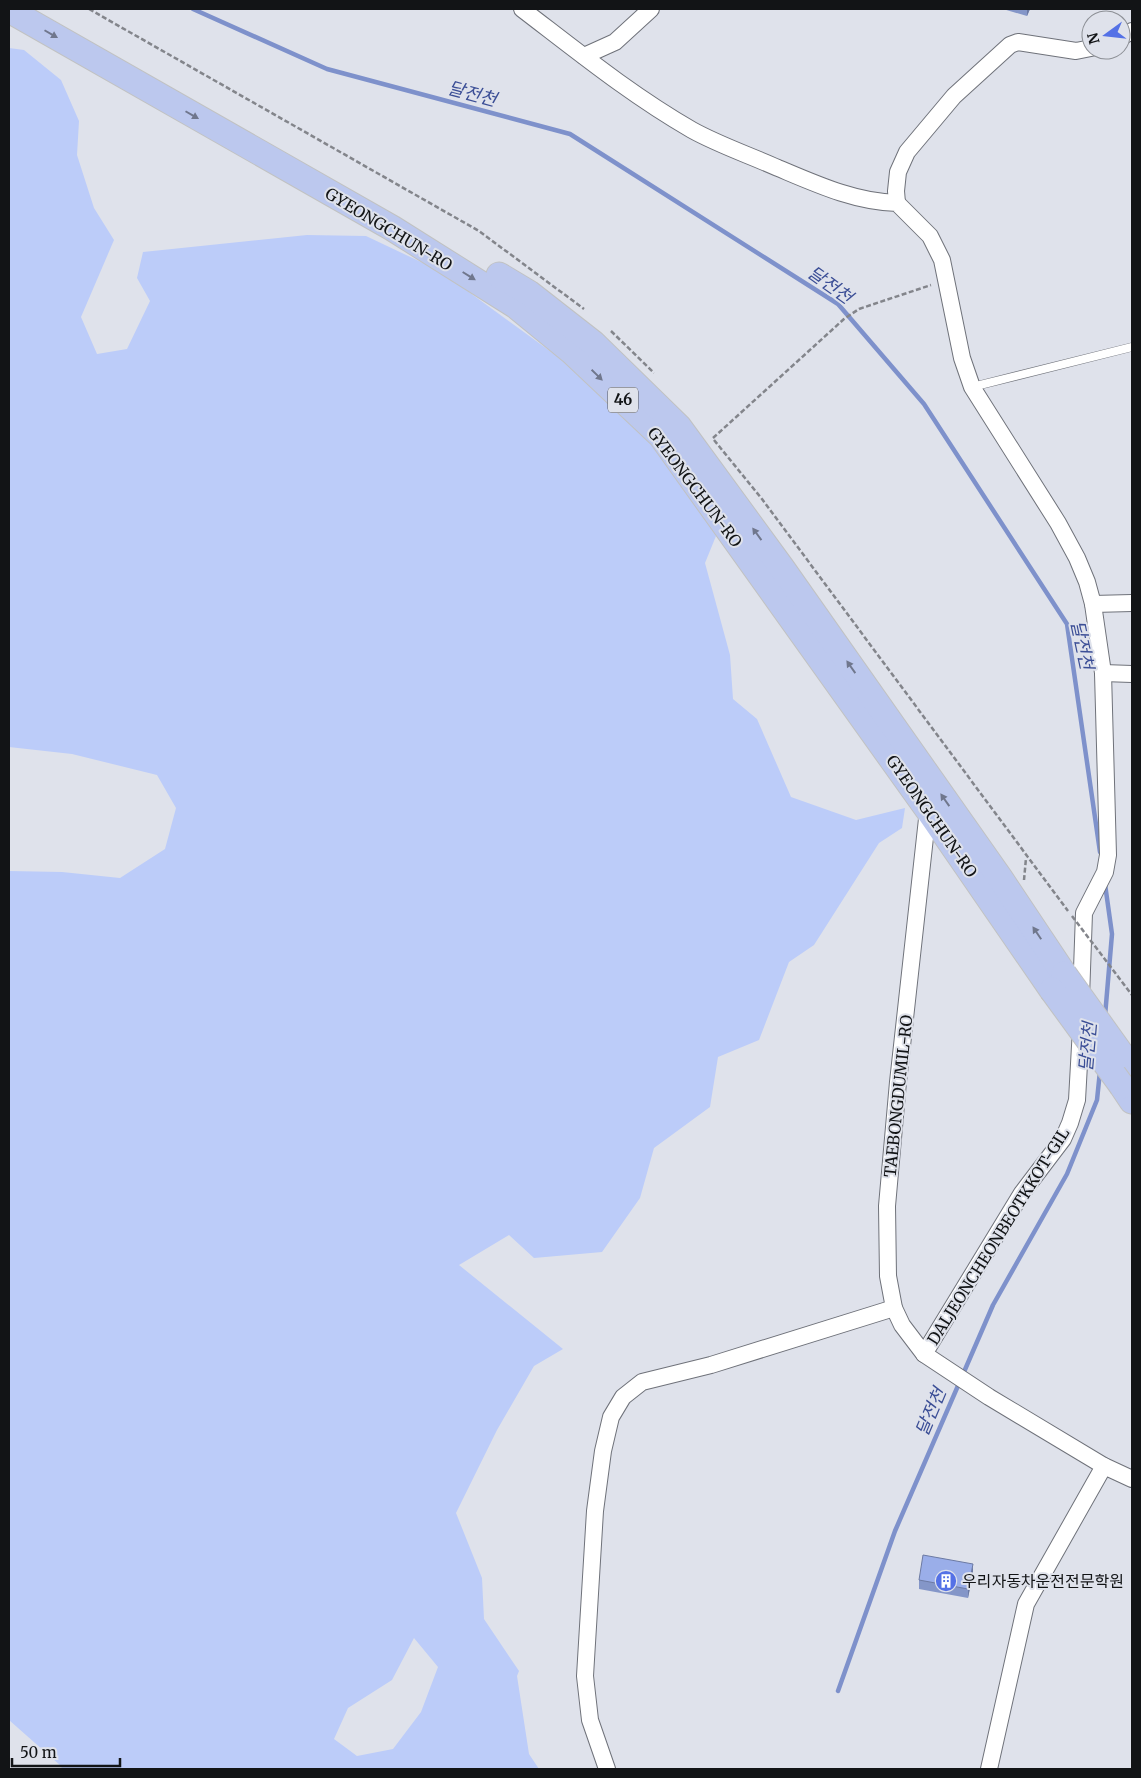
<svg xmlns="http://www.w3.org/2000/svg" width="1141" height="1778" font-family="Merriweather,'Noto Sans KR',serif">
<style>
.green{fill:#bcccf9;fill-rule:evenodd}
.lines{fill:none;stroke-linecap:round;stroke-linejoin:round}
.stream{stroke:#7e91cb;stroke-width:4.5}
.lane-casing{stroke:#6f727a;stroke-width:9}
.street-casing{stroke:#6f727a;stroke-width:18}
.primary-casing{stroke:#c1c2c2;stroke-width:27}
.path{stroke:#83858b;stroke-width:2.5;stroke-dasharray:5 2.5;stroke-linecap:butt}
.lane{stroke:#fff;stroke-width:8}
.street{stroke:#fff;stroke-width:16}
.primary{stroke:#bcc8ee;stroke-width:25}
.primary-bridge-casing{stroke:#c1c2c2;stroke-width:27;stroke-linecap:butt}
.path-bridge{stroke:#83858b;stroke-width:2.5;stroke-dasharray:5 2.5;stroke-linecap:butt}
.primary-bridge{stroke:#bcc8ee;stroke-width:25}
.wall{fill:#8496c8}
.shaded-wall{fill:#6c7aa3}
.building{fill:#9aaee9;stroke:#6c7aa3}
.oneway{fill:#70778d}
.labels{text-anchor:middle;stroke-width:4;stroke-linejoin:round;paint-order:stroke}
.shield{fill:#dfe2eb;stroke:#505256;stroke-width:1}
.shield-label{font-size:15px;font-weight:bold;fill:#121416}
.street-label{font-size:16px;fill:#121416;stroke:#dfe2eb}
.poi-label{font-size:16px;fill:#121416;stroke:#dfe2eb;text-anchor:start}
.water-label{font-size:18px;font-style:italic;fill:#3b4e96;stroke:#dfe2eb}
</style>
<rect width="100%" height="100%" fill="#dfe2eb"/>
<!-- green -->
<path class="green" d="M9,48L24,50L61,80L79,121L77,155L94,208L114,240L81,317L97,354L127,349L150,301L137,278L143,252L307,235L366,236L440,271L565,362L668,457L716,536L705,563L730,655L733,699L757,719L791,797L856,820L905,808L902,828L879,843L814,945L789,962L759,1040L718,1057L710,1107L654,1148L640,1198L602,1252L534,1258L509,1235L459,1265L563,1349L534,1366L497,1430L456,1513L482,1578L484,1619L519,1671L517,1676L529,1754L539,1769H62L61,1766L9,1720V871L62,872L120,878L165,849L176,808L157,775L72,754L9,747ZM414,1638L438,1667L421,1712L393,1749L357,1756L334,1739L348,1708L392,1680Z"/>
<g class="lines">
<!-- stream -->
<g class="stream">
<polyline points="193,9 327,69 570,134 838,304 924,404 1067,624 1100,852"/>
<polyline points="1105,1016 1112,934 1105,884"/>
<polyline points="838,1691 895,1531 993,1305 1067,1174 1097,1100 1100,1071"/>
</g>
<!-- lane casing -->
<g class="lane-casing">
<polyline id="lane" points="972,387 1132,347"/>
</g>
<!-- street casing -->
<g class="street-casing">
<g id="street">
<path d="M522,9C577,51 631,95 692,130C719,145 749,155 778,168C816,184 855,202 897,203L930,236L942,260L962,358L972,387L1058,523L1077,558L1087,582L1093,604L1103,673L1108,855L1105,872L1084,913L1081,998"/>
<polyline points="1121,37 1132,31"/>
<polyline points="584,56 615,42 651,9"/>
<polyline points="897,203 896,191 898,172 907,152 954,96 1010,45 1018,42 1076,51 1091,48"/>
<polyline points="1093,604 1132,603"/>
<polyline points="1103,673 1132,674"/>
<polyline points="928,810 898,1082 887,1206 888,1276 894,1308 902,1325 924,1354 989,1397 1104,1466 1132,1479"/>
<polyline points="924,1354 1022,1193 1063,1139 1070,1123 1077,1100 1081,1028"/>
<polyline points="607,1769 590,1720 585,1676 595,1511 603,1451 611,1417 623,1397 642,1382 711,1365 894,1308"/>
<polyline points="989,1769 1026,1604 1104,1466"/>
</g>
</g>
<!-- primary casing -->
<g class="primary-casing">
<g id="primary">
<polyline points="9,10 392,228 516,306 571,351 661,436 928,810 1052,990"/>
<polyline points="499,275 529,293 593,343 679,427 782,568 1000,878 1064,974"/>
<polyline points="1122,1055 1132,1070"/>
<polyline points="1122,1086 1132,1101"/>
</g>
</g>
<!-- path -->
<g class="path">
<polyline points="89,9 479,231 584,309"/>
<polyline points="611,331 654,373"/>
<polyline points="713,438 844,319 859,309 931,285"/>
<polyline points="714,440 762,499 1068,911"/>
<polyline points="1024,880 1026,858"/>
</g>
<!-- lane -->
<use href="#lane" class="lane"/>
<!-- street -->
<use href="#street" class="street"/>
<!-- primary -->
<use href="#primary" class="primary"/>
<!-- primary-bridge casing -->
<g class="primary-bridge-casing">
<g id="primary-bridge">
<polyline points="1064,974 1122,1055"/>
<polyline points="1052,990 1122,1086"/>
</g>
</g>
<!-- path-bridge -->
<polyline class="path-bridge" points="1072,916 1132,995"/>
<!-- primary-bridge -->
<use href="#primary-bridge" class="primary-bridge"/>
</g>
<!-- wall -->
<g class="wall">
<polygon points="1003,9 1030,9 1027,16"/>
<polygon points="973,1573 968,1598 919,1589 919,1580"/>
</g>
<!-- shaded-wall -->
<g class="shaded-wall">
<polygon points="1027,9 1030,9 1027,16"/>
<polygon points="973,1564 973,1573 968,1598 968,1589"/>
</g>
<!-- building -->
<polygon class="building" points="923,1555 973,1564 968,1589 919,1580"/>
<!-- one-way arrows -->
<defs><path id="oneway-solid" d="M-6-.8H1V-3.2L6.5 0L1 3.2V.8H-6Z" transform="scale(1.25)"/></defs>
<g class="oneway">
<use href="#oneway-solid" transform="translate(51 34) rotate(30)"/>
<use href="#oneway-solid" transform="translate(192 115) rotate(30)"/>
<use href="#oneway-solid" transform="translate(469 276) rotate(32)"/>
<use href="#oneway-solid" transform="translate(597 375) rotate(44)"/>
<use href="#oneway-solid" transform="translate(757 534) rotate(-126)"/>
<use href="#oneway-solid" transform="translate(851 667) rotate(-125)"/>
<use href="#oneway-solid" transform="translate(945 800) rotate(-125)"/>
<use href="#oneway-solid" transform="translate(1037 933) rotate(-124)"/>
</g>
<!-- icons -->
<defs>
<g id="building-disc" transform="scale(1.125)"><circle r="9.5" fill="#5471e6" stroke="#dfe2eb"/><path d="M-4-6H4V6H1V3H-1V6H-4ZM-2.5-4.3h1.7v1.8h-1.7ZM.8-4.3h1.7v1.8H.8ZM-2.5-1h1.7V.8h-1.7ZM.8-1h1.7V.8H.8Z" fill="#fff"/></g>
</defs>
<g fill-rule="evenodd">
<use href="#building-disc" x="946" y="1581"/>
</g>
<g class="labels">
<!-- shield labels -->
<rect class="shield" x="608" y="387.5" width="30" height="25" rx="4"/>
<g class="shield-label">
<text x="623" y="405">46</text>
</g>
<!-- street labels -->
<g class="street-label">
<text transform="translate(389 229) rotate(31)" y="6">GYEONGCHUN-RO</text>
<text transform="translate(695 487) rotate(53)" y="6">GYEONGCHUN-RO</text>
<text transform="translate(932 816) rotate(55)" y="6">GYEONGCHUN-RO</text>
<text transform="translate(898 1096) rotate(-84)" y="6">TAEBONGDUMIL-RO</text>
<text transform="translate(998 1236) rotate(-58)" y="6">DALJEONCHEONBEOTKKOT-GIL</text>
</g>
<!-- poi labels -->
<g class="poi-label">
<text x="962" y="1587">우리자동차운전전문학원</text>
</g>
<!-- water labels -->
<g class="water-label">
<text transform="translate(472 94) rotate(15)" y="6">달전천</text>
<text transform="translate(830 285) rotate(36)" y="6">달전천</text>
<text transform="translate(1082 645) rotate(78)" y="6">달전천</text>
<text transform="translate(1088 1047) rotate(-85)" y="6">달전천</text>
<text transform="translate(931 1412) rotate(-67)" y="6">달전천</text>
</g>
</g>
<!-- border -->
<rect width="1141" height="1778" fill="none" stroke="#121416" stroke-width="20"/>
<!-- north arrow -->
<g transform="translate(1106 35) rotate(255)"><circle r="24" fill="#dfe2eb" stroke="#8d9096"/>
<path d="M0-4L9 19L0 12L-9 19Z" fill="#5471e6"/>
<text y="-8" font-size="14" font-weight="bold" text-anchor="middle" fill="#121416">N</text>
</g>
<!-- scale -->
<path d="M12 1758v8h108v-8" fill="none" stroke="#121416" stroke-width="2.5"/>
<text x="20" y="1758" font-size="15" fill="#121416" stroke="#dfe2eb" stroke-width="4" paint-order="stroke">50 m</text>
</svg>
